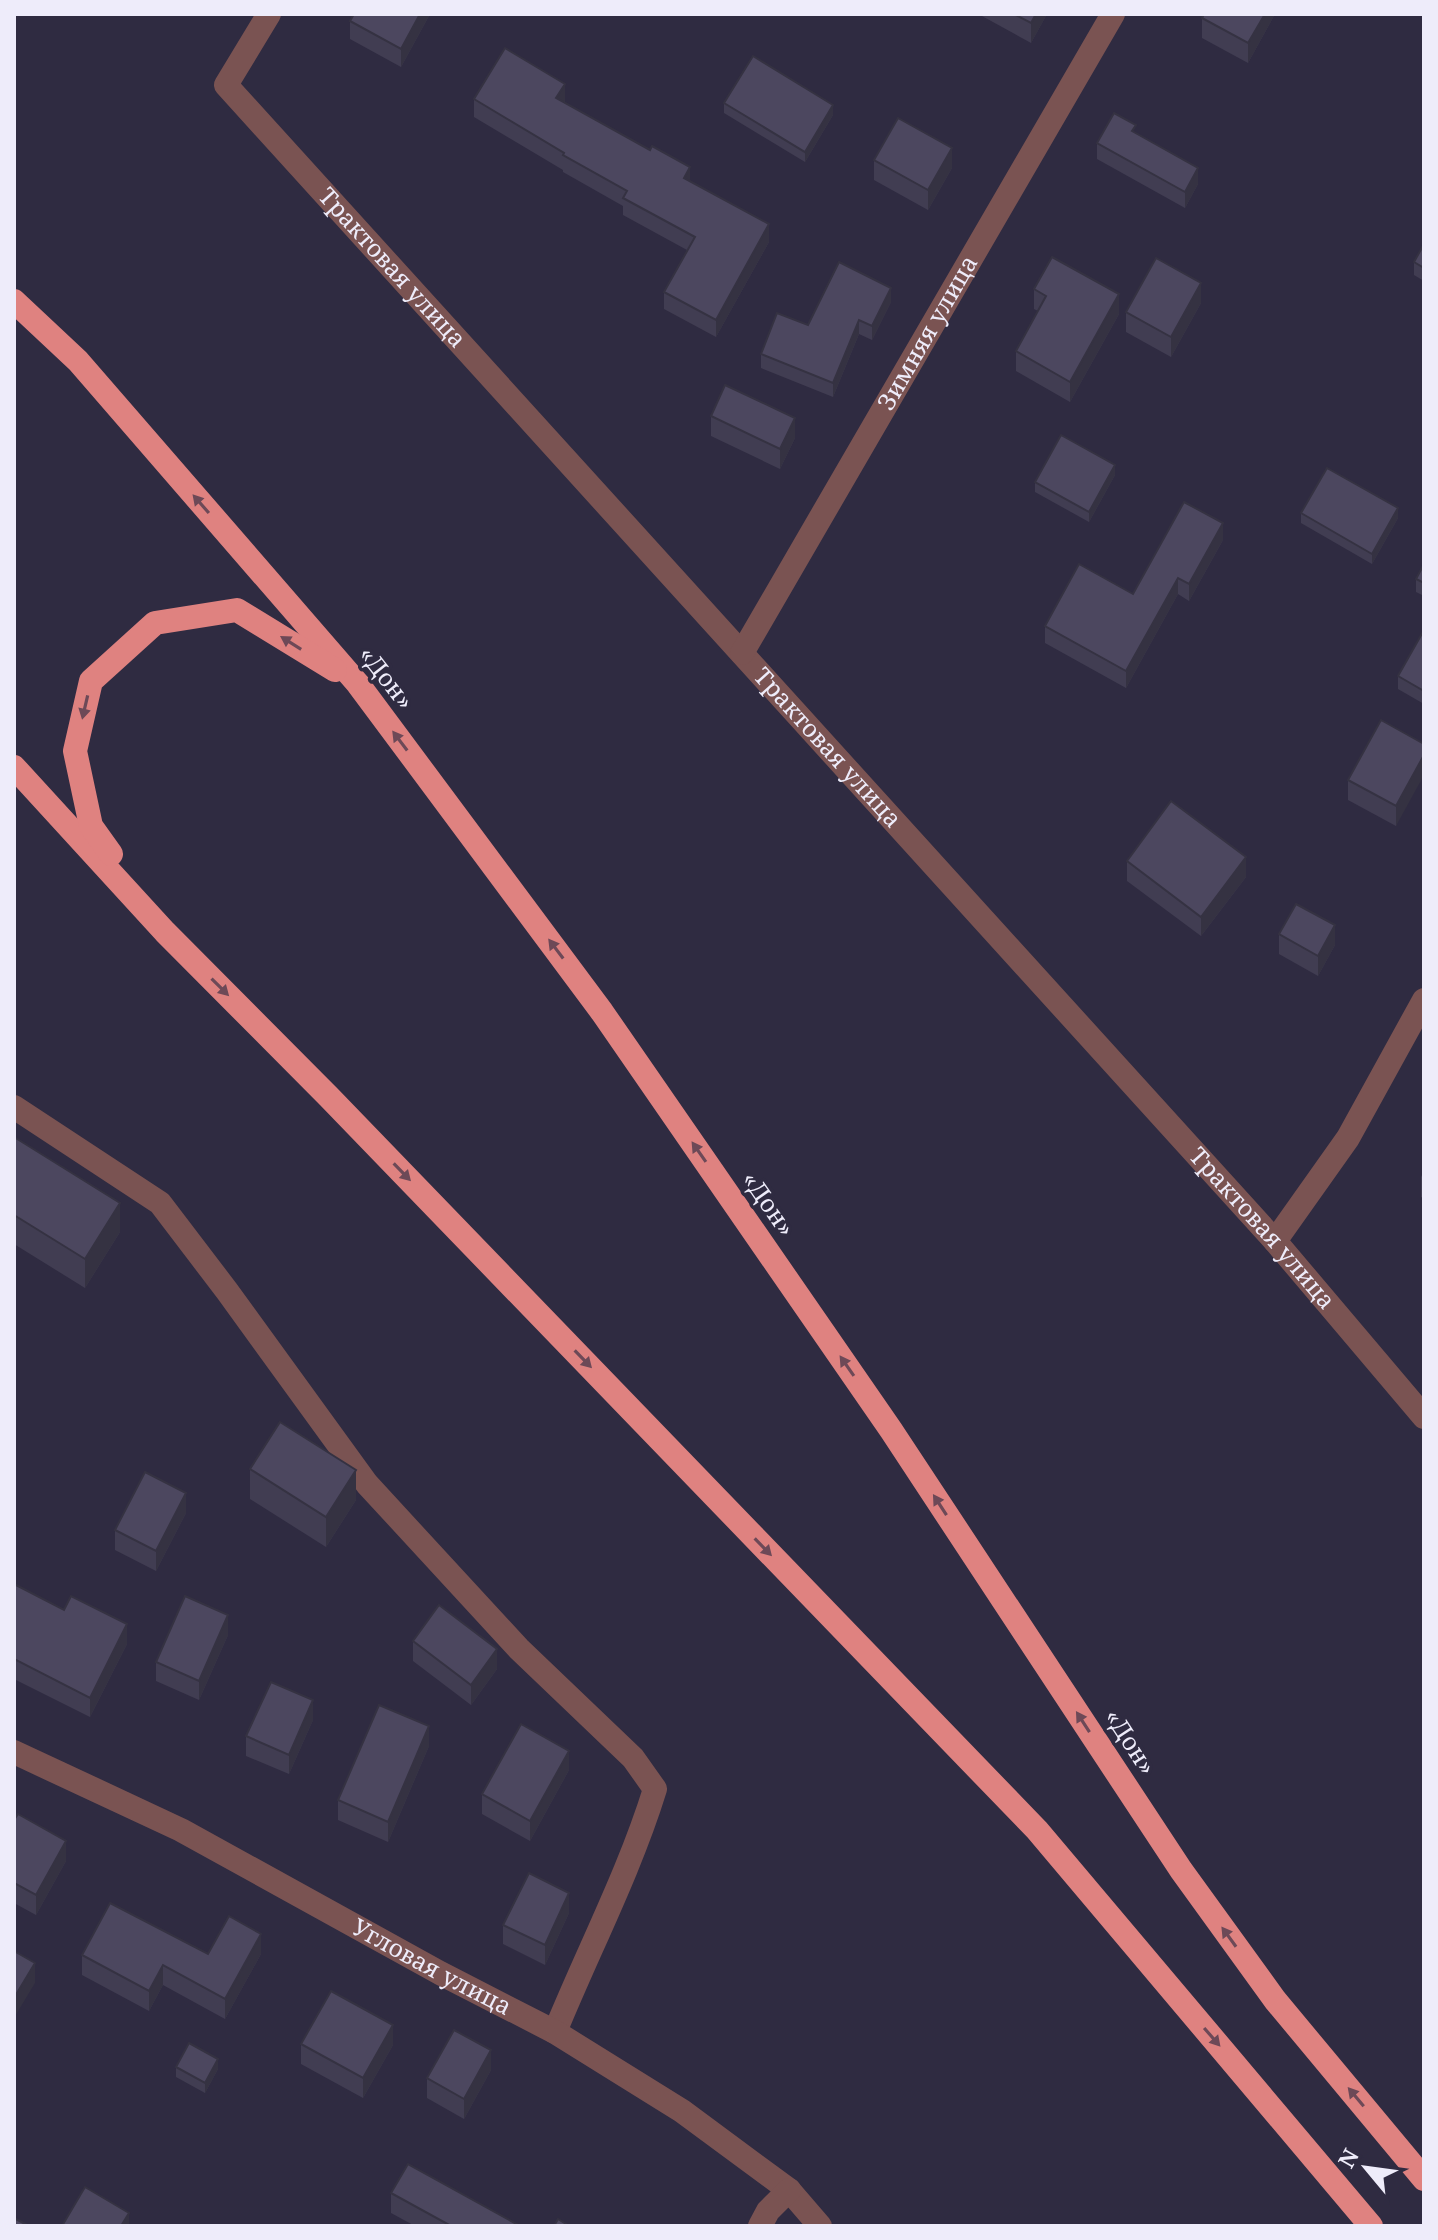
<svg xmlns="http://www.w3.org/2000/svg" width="1438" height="2240" font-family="'Noto Serif',serif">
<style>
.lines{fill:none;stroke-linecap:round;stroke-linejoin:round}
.street{stroke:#7a5352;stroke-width:24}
.highway{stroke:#df8280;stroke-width:24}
.wall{fill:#413d52}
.shaded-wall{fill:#353242}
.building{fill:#4c475f;stroke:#353242;stroke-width:2}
.oneway{fill:#6d4957}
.labels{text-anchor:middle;stroke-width:7;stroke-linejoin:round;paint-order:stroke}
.street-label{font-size:24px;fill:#eeecfa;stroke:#2f2b41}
</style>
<rect width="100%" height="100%" fill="#2f2b41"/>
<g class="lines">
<!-- street -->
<g class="street">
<path id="s1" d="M269,14L226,85L1275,1241L1424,1417"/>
<path id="s2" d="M742,653L1113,14"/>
<path d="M14,1107L160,1203L227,1291L367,1484L519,1649L633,1758L655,1789C629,1873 588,1951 555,2032"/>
<polyline points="1275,1241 1348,1138 1424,1000"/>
<path id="s3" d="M14,1752L181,1830L440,1973L555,2032L682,2111L789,2190L820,2226"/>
<polyline points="760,2226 768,2211 789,2190"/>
</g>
<!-- highway -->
<g class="highway">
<polyline points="14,301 78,361 358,684 602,1012 891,1430 1181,1870 1275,2000 1424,2179"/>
<polyline points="14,767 165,932 329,1097 1037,1830 1371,2226"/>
<polyline points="111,854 91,826 75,751 91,681 155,623 237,610 335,670"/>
</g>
</g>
<!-- wall -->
<g class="wall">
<polygon points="354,14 430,14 401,67 350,39 350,21"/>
<polygon points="982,14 1047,14 1031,43 982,16"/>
<polygon points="1275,14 1248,63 1202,38 1202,18"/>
<polygon points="474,99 565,101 564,103 690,181 769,242 716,337 664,309 664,292 687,250 623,215 623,206 563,172 563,170 474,117"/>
<polygon points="724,103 833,115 805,162 724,113"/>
<polygon points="1136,133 1198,184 1185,208 1097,159 1097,143"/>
<polygon points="874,160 952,168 928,210 874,180"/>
<polygon points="1424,244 1424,281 1414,275 1414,262"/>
<polygon points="1034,289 1119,314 1070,402 1016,371 1016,351 1038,311 1034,309"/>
<polygon points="891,302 872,340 859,334 833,397 761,368 761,354 808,325"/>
<polygon points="1201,303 1171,357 1126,332 1126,312"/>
<polygon points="711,416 795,438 780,469 711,436"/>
<polygon points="1115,475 1089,522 1035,492 1035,482"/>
<polygon points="1301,513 1398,518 1372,564 1301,523"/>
<polygon points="1223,540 1189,601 1178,594 1126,688 1045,643 1045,626 1133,594"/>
<polygon points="1424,564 1424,596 1416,592 1416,579"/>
<polygon points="1424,630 1424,704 1398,689 1398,676"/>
<polygon points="1424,744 1396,826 1348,800 1348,780"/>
<polygon points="1127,861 1246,877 1201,936 1127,881"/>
<polygon points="1279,934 1335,945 1318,976 1279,954"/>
<polygon points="14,1137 120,1232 85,1288 14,1244"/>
<polygon points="1424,1171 1424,1199 1421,1197 1421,1177"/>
<polygon points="250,1469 356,1500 326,1547 250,1499"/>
<polygon points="186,1513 156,1571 115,1550 115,1530"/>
<polygon points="14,1584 127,1644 90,1717 14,1679"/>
<polygon points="228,1635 199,1700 156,1681 156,1662"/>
<polygon points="413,1641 497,1669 471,1705 413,1661"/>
<polygon points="313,1720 289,1774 246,1756 246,1736"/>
<polygon points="429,1746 388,1842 338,1820 338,1800"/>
<polygon points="569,1770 530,1841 482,1814 482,1794"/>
<polygon points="14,1820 66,1861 36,1915 14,1903"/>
<polygon points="569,1913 545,1965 503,1944 503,1925"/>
<polygon points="261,1954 225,2019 163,1985 149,2011 82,1975 82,1955"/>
<polygon points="301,2044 393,2045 363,2098 301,2064"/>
<polygon points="176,2067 218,2069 205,2093 176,2077"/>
<polygon points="491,2070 464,2119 427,2098 427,2078"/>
<polygon points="391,2193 520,2226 415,2226 391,2213"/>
</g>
<!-- shaded-wall -->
<g class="shaded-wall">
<polygon points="420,14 430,14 401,67 401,49"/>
<polygon points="1036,14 1047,14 1031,43 1031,23"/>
<polygon points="1265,14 1275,14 1248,63 1248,43"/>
<polygon points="565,84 565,101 556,116 556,98"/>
<polygon points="833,105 833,115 805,162 805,152"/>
<polygon points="952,148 952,168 928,210 928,190"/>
<polygon points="690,167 690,184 684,178"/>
<polygon points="1198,168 1198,184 1185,208 1185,192"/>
<polygon points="769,224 769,242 716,337 716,320"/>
<polygon points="1201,283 1201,303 1171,357 1171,337"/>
<polygon points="891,288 891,302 872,340 872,326"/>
<polygon points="1119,294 1119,314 1070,402 1070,382"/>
<polygon points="859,320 859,334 833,397 833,383"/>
<polygon points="795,418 795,438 780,469 780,449"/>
<polygon points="1115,465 1115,475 1089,522 1089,512"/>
<polygon points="1398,508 1398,518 1372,564 1372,554"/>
<polygon points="1223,523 1223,540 1189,601 1189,584"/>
<polygon points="1178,578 1178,594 1126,688 1126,671"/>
<polygon points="1424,755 1424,775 1396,826 1396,806"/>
<polygon points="1246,857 1246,877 1201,936 1201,917"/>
<polygon points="1335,925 1335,945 1318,976 1318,956"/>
<polygon points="120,1203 120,1232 85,1288 85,1259"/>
<polygon points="356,1470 356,1500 326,1547 326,1517"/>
<polygon points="186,1493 186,1513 156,1571 156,1551"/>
<polygon points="228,1615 228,1635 199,1700 199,1681"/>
<polygon points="127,1624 127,1644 90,1717 90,1698"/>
<polygon points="497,1649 497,1669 471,1705 471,1685"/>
<polygon points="313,1700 313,1720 289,1774 289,1755"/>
<polygon points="429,1726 429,1746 388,1842 388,1822"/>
<polygon points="569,1751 569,1770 530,1841 530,1821"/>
<polygon points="66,1841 66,1861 36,1915 36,1895"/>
<polygon points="569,1893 569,1913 545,1965 545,1945"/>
<polygon points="261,1934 261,1954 225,2019 225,1999"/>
<polygon points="35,1963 35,1983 14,2018 14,1998"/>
<polygon points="163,1965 163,1985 149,2011 149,1991"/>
<polygon points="393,2025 393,2045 363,2098 363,2078"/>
<polygon points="491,2050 491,2070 464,2119 464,2099"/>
<polygon points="218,2059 218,2069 205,2093 205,2083"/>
<polygon points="129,2213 129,2226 121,2226"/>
</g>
<!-- building -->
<g class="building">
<polygon points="354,14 420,14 401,49 350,21"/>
<polygon points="1014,14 1036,14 1031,23"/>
<polygon points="1204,14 1265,14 1248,43 1202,18"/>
<polygon points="505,48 565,84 556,98 650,150 652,146 690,167 684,178 769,224 716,320 664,292 695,237 623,198 627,191 563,155 564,153 474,99"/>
<polygon points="753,56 833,105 805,152 724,103"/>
<polygon points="1114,113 1136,125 1132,131 1198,168 1185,192 1097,143"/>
<polygon points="898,118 952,148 928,190 874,160"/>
<polygon points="1424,244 1424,268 1414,262"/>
<polygon points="1052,257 1119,294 1070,382 1016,351 1046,296 1034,289"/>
<polygon points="1156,258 1201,283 1171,337 1126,312"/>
<polygon points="839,262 891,288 872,326 859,320 833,383 761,354 777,313 808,325"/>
<polygon points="725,385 795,418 780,449 711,416"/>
<polygon points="1061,435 1115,465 1089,512 1035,482"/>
<polygon points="1327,468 1398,508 1372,554 1301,513"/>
<polygon points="1184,502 1223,523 1189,584 1178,578 1126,671 1045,626 1079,564 1133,594"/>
<polygon points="1424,564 1424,583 1416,579"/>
<polygon points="1424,630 1424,691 1398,676"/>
<polygon points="1381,720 1424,744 1424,755 1396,806 1348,780"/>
<polygon points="1171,801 1246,857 1201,917 1127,861"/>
<polygon points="1296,904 1335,925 1318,956 1279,934"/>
<polygon points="14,1137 120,1203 85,1259 14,1215"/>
<polygon points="280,1422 356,1470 326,1517 250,1469"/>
<polygon points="145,1472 186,1493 156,1551 115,1530"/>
<polygon points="14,1584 64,1610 71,1596 127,1624 90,1698 14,1659"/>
<polygon points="185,1596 228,1615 199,1681 156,1662"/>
<polygon points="439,1605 497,1649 471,1685 413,1641"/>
<polygon points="271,1682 313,1700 289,1755 246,1736"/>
<polygon points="379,1705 429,1726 388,1822 338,1800"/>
<polygon points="521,1724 569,1751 530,1821 482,1794"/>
<polygon points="18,1814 66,1841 36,1895 14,1883 14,1820"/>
<polygon points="529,1873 569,1893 545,1945 503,1925"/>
<polygon points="110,1903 208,1954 229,1916 261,1934 225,1999 163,1965 149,1991 82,1955"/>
<polygon points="14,1951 35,1963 14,1998"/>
<polygon points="331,1991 393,2025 363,2078 301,2044"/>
<polygon points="454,2030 491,2050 464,2099 427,2078"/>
<polygon points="189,2043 218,2059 205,2083 176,2067"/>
<polygon points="408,2164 520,2226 451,2226 391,2193"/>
<polygon points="85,2187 129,2213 121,2226 62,2226"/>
<polygon points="14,2218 29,2226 14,2226"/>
<polygon points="558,2219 569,2226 554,2226"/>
</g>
<!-- one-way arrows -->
<defs><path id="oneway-solid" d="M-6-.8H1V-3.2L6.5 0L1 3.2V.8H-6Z" transform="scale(2)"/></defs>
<g class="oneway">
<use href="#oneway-solid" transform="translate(201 504) rotate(-131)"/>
<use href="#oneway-solid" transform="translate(291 643) rotate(-148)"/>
<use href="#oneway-solid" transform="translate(85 707) rotate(103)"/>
<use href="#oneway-solid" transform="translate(400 741) rotate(-127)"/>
<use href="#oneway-solid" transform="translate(556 949) rotate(-127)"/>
<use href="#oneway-solid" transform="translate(220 987) rotate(45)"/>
<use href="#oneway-solid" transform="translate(699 1152) rotate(-125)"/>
<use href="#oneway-solid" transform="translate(402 1172) rotate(46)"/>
<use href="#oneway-solid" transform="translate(583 1359) rotate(46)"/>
<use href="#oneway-solid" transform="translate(847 1366) rotate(-125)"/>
<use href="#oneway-solid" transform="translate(940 1505) rotate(-123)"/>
<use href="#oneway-solid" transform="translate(763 1547) rotate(46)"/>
<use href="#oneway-solid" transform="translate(1083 1722) rotate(-123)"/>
<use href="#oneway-solid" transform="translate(1229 1937) rotate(-126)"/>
<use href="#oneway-solid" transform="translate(1212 2037) rotate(49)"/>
<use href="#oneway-solid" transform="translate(1356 2097) rotate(-130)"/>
</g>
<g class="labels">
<!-- street labels -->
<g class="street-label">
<text dy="8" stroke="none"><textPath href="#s1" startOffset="330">Трактовая улица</textPath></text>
<text dy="8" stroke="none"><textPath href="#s2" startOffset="370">Зимняя улица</textPath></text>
<text transform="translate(386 678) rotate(52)" y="8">«Дон»</text>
<text dy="8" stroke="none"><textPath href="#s1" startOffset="978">Трактовая улица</textPath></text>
<text transform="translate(768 1204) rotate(55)" y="8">«Дон»</text>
<text dy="8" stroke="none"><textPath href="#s1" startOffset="1626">Трактовая улица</textPath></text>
<text transform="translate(1130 1742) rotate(57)" y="8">«Дон»</text>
<text dy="8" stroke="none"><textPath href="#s3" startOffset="470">Угловая улица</textPath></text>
</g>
</g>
<!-- border -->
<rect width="1438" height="2240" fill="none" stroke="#eeecfa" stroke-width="32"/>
<!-- north arrow -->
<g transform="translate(1366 2168) rotate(299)" stroke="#2f2b41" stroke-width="6" paint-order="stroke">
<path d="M0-6L14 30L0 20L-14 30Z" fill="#eeecfa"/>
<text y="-12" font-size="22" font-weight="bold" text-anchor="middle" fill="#eeecfa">N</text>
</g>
</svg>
